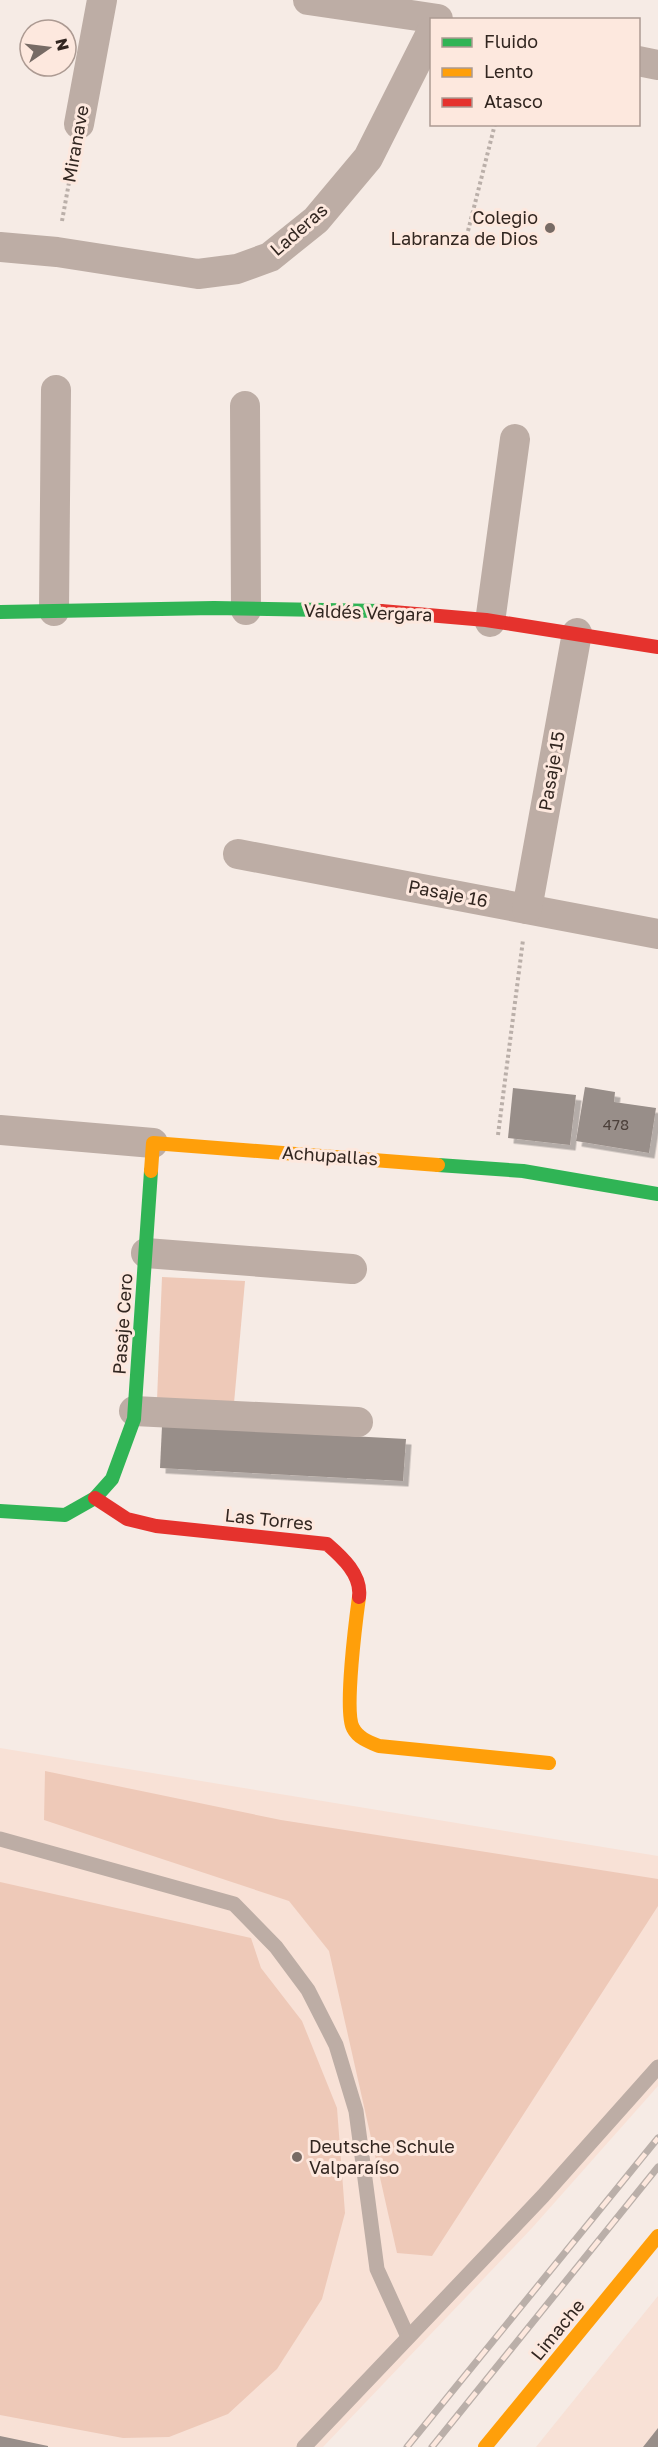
<svg xmlns="http://www.w3.org/2000/svg" width="658" height="2447" font-family="'Golos Text',sans-serif">
<style>
.built{fill:#f8e1d6}
.green{fill:#eec9b8}
.building{fill:#988e89;filter:url(#shadow)}
.lines{fill:none;stroke-linecap:round;stroke-linejoin:round}
.path{stroke:#baafa9;stroke-width:4;stroke-dasharray:3 3;stroke-linecap:butt}
.lane{stroke:#bdada5;stroke-width:15}
.street{stroke:#bdada5;stroke-width:30}
.fast{stroke:#30b455;stroke-width:14}
.slow{stroke:#ff9f0a;stroke-width:14}
.jam{stroke:#e5322d;stroke-width:14}
.rail-casing{stroke:#baafa9;stroke-width:7}
.rail{stroke:#fde8de;stroke-width:4.5;stroke-dasharray:14;stroke-linecap:butt}
.poi-dot{fill:#776b65;stroke:#fde8de;stroke-width:2}
.labels{text-anchor:middle;stroke-width:6;stroke-linejoin:round;paint-order:stroke}
.number-label{font-size:15px;fill:#4c403a}
.street-label{font-size:18px;fill:#322620;stroke:#fde8de}
.poi-label{font-size:18px;fill:#322620;stroke:#fde8de;text-anchor:end}
</style>
<defs>
<filter id="shadow"><feDropShadow dx="5.5" dy="5.5" stdDeviation="0" flood-color="#0004"/></filter>
</defs>
<rect width="100%" height="100%" fill="#f6ebe5"/>
<!-- built -->
<g class="built">
<polygon points="0,1748 658,1856 658,2086 532,2228 323,2447 0,2447"/>
<polygon points="658,2296 658,2447 536,2447"/>
</g>
<!-- green -->
<g class="green">
<polygon points="162,1277 245,1281 234,1403 157,1400"/>
<polygon points="45,1771 281,1820 658,1879 658,1906 432,2256 397,2253 329,1951 289,1901 44,1820"/>
<polygon points="0,1882 251,1938 261,1968 302,2021 337,2108 345,2213 322,2299 277,2369 228,2414 169,2437 123,2438 0,2415"/>
</g>
<!-- building -->
<g class="building">
<polygon points="585,1087 615,1092 614,1102 656,1108 649,1153 576,1141"/>
<polygon points="513,1088 576,1095 570,1145 508,1138"/>
<polygon points="162,1426 406,1439 403,1481 160,1468"/>
<polygon points="658,2428 658,2447 643,2447"/>
<polygon points="0,2436 48,2446 48,2447 0,2447"/>
</g>
<g class="lines">
<!-- path -->
<g class="path">
<polyline points="62,221 74,155"/>
<polyline points="468,231 495,124"/>
<polyline points="498,1135 523,940"/>
</g>
<!-- lane -->
<g class="lane">
<polyline points="0,1839 234,1904 276,1947 308,1990 336,2045 356,2111 377,2269 408,2337"/>
<polyline points="304,2447 543,2196 658,2067"/>
</g>
<!-- street -->
<g class="street">
<polyline points="308,0 438,19"/>
<polyline points="638,61 658,65"/>
<polyline points="79,124 102,0"/>
<polyline points="0,247 57,252 198,274 237,269 270,257 316,220 368,158 432,31"/>
<polyline points="245,406 246,610"/>
<polyline points="54,611 56,390"/>
<polyline points="490,622 515,439"/>
<polyline points="238,854 658,934"/>
<polyline points="527,909 577,633"/>
<polyline points="0,1130 153,1143"/>
<polyline points="146,1253 352,1269"/>
<polyline points="134,1411 358,1422"/>
</g>
<!-- fast -->
<g class="fast">
<polyline points="0,612 214,608 381,611"/>
<polyline points="438,1165 523,1171 658,1194"/>
<polyline points="0,1511 65,1515 95,1498 112,1479 134,1419 151,1171"/>
</g>
<!-- slow -->
<g class="slow">
<polyline points="151,1171 153,1143 438,1165"/>
<path d="M359,1597C356,1619 344,1712 353,1728C358,1738 369,1742 379,1746L549,1763"/>
<polyline points="485,2447 658,2236"/>
</g>
<!-- jam -->
<g class="jam">
<polyline points="381,611 486,620 658,647"/>
<path d="M95,1498L127,1519L156,1526L327,1544C342,1557 362,1575 359,1597"/>
</g>
<!-- rail casing -->
<g class="rail-casing">
<g id="rail">
<polyline points="407,2447 658,2138"/>
<polyline points="432,2447 658,2167"/>
</g>
</g>
<!-- rail -->
<use href="#rail" class="rail"/>
</g>
<!-- markers -->
<g class="poi-dot">
<circle cx="550" cy="228" r="6"/>
<circle cx="297" cy="2157" r="6"/>
</g>
<g class="labels">
<!-- number labels -->
<g class="number-label">
<text x="616" y="1130">478</text>
</g>
<!-- street labels -->
<g class="street-label">
<text transform="translate(76 144) rotate(-80)" y="6">Miranave</text>
<text transform="translate(299 230) rotate(-41)" y="6">Laderas</text>
<text transform="translate(368 613) rotate(2)" y="6">Valdés Vergara</text>
<text transform="translate(552 771) rotate(-80)" y="6">Pasaje 15</text>
<text transform="translate(448 894) rotate(11)" y="6">Pasaje 16</text>
<text transform="translate(330 1156) rotate(4)" y="6">Achupallas</text>
<text transform="translate(123 1324) rotate(-86)" y="6">Pasaje Cero</text>
<text transform="translate(269 1520) rotate(6)" y="6">Las Torres</text>
<text transform="translate(558 2330) rotate(-51)" y="6">Limache</text>
</g>
<!-- poi labels -->
<g class="poi-label">
<text x="538" y="224">Colegio<tspan x="538" dy="21">Labranza de Dios</tspan></text>
<text x="309" y="2153" text-anchor="start">Deutsche Schule<tspan x="309" dy="21">Valparaíso</tspan></text>
</g>
</g>
<!-- legend -->
<rect x="430" y="18" width="210" height="108" fill="#fde8de" stroke="#ac9a92" stroke-width="1.5"/>
<rect x="442" y="38" width="30" height="9" fill="#30b455" stroke="#ac9a92" stroke-width="1.5"/>
<text x="484" y="48" font-size="18" fill="#322620">Fluido</text>
<rect x="442" y="68" width="30" height="9" fill="#ff9f0a" stroke="#ac9a92" stroke-width="1.5"/>
<text x="484" y="78" font-size="18" fill="#322620">Lento</text>
<rect x="442" y="98" width="30" height="9" fill="#e5322d" stroke="#ac9a92" stroke-width="1.5"/>
<text x="484" y="108" font-size="18" fill="#322620">Atasco</text>
<!-- north arrow -->
<g transform="translate(48 48) rotate(76)"><circle r="28" fill="#fde8de" stroke="#ac9a92" stroke-width="1.5"/>
<path d="M0-4.5L10 22L0 15L-10 22Z" fill="#776b65"/>
<text y="-9" font-size="16" font-weight="bold" text-anchor="middle" fill="#322620">N</text>
</g>
</svg>
